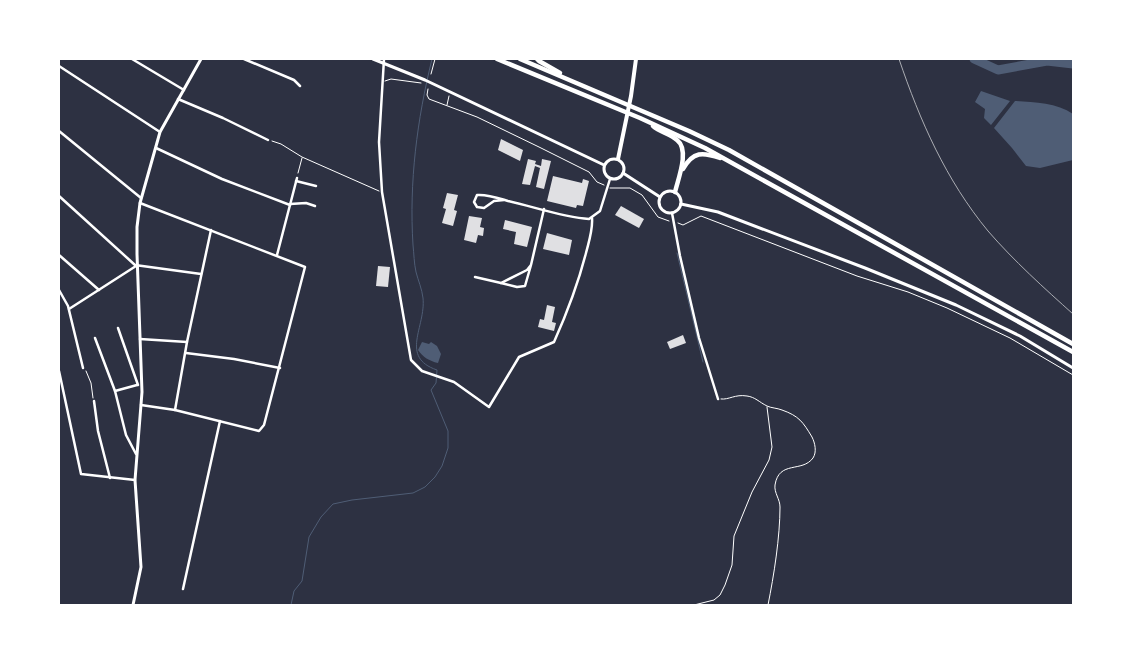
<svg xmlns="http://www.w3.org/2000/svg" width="1132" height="664" font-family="Figtree,sans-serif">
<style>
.water{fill:#4f5d75}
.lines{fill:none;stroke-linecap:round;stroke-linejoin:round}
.stream{stroke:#4f5d75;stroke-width:1}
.river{stroke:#4f5d75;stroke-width:9}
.building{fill:#e0e0e3}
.path{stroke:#fff;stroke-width:1}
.minor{stroke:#fff;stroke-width:2.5}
.tertiary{stroke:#fff;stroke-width:3}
.secondary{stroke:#fff;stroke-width:4}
.trunk{stroke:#fff;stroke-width:4.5}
.rail{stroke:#abadb3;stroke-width:1}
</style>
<rect width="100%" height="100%" fill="#2d3142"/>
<!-- water -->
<g class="water">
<polygon points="981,91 1010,101 991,125 984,118 985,109 975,102"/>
<path d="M1015,101C1034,102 1057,103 1073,114V160L1040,168L1026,166L1012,148L994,128Z"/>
<path d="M422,342L429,344L431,342L437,346L441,354L438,363C429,361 423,357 418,350Z"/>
</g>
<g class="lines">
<!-- stream -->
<g class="stream">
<polyline points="677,253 703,362"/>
<path d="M291,605L294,591L302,581L309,537L321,517L333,504L352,500L413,493L425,487L435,477L442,466L448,448V431L431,390L436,383L437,370C399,357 426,327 423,298C422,289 418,280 416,272C414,263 414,254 413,245C409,182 417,120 432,59"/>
</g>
<!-- river -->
<polyline class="river" points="974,59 998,70 1047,61 1073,64"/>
</g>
<!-- building -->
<g class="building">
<polygon points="501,139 523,150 520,161 498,150"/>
<polygon points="528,159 536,161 535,164 541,166 542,159 551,161 544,189 536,187 540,168 535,166 530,185 522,184"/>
<polygon points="553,176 582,183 583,179 589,181 583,206 577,205 576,208 547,201"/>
<polygon points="447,193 458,195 454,210 457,211 453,226 442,223 446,209 443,208"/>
<polygon points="621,206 644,219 639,228 615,215"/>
<polygon points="469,216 482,218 480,227 484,228 483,236 478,235 476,243 464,240"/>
<polygon points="505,220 532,227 527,247 514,244 516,232 503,229"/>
<polygon points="547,233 572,240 569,255 543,249"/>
<polygon points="378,266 390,267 388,287 376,286"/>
<polygon points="547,305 555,307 552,322 556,323 554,331 538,327 540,319 544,320"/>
<polygon points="683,335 686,343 670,349 667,342"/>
</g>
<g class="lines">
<!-- path -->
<g class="path">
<polyline points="431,74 435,59"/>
<polyline points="385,81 391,79 421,83"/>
<polyline points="428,89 427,95 429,99 477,117 539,147 589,172 597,182 604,185"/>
<polyline points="447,105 449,96"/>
<polyline points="272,141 281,144 302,157 379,191"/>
<polyline points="298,173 302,158"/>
<polyline points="610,188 630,188 642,195 658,217 669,221"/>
<polyline points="678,223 683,225 701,216 857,276 908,292 947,308 1010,338 1073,375"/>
<polyline points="86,371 91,383 93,398"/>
<path d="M721,399C729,400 735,394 747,396C755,397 759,402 767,406C771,408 777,408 782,410C799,416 803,422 812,437C815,443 817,452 813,458C802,473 779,460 775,485C774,493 780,499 780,507C780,537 774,575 768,605"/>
<polyline points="694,605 714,600 720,595 725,585 732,565 734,536 752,492 769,460 772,447 767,407"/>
</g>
<!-- minor -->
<g class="minor">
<polyline points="132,59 184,90"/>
<polyline points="244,59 294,80 300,86"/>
<path d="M384,59L379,142L382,192L411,360L422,371L454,382L489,407L519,357L554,342C567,313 578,284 586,253C589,241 593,230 592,218"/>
<polyline points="59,66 160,132"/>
<polyline points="178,99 223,118 268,140"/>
<polyline points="59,131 141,198"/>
<polyline points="156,148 222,179 290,205"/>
<polyline points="296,181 316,186"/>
<polyline points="59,196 135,265 201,274"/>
<path d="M504,200L494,201L484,208L477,207L474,202L477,195C487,194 498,198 508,201C535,207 562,217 589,219L600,211L610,179"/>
<polyline points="140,203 305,267 264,425 259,431 175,410 141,405"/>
<polyline points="290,204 306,203 315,206"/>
<polyline points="672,213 680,256 699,338 718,399"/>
<polyline points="59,255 99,290"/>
<polyline points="277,255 297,178"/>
<polyline points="531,265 525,286 517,287 501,283 527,270 531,265 544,209"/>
<polyline points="475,277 501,283"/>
<polyline points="59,290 68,306 83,368"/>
<polyline points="69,309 136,266"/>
<polyline points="118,328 138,385"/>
<polyline points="95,338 115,391 126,435 136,454"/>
<polyline points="140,339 187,342"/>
<polyline points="186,353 234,359 280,368"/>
<polyline points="59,371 81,474 135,480"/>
<polyline points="115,391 137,385"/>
<polyline points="94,401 98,431 110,478"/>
<polyline points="175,410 187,342 211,230"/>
<polyline points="183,589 220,421"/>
</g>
<!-- tertiary -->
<g class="tertiary">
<polyline points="373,59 425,80 604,165"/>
<circle cx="614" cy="169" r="10"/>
<polyline points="623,173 660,197"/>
<circle cx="670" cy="202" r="11"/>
<polyline points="681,204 718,212 865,268 956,305 1020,336 1073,368"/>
<polyline points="133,605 141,567 135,480 142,392 137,254 137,227 140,203 160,132 201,59"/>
</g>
<!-- secondary -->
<polyline class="secondary" points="618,159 631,96 636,59"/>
<!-- trunk -->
<g class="trunk">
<polyline points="497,59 640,118 705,148 1073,352"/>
<polyline points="520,59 689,131 729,150 1073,344"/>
<polyline points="537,59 539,61 560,73"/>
<path d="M653,126C660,132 670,134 677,140C690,150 678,179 675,192"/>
<path d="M683,169C693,151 703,152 720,158"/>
</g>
<!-- rail -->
<path class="rail" d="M899,59C920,121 946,180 988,231C1014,261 1044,288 1073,314"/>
</g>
<!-- border -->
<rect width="1132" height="664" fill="none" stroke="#ffffff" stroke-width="120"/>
</svg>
